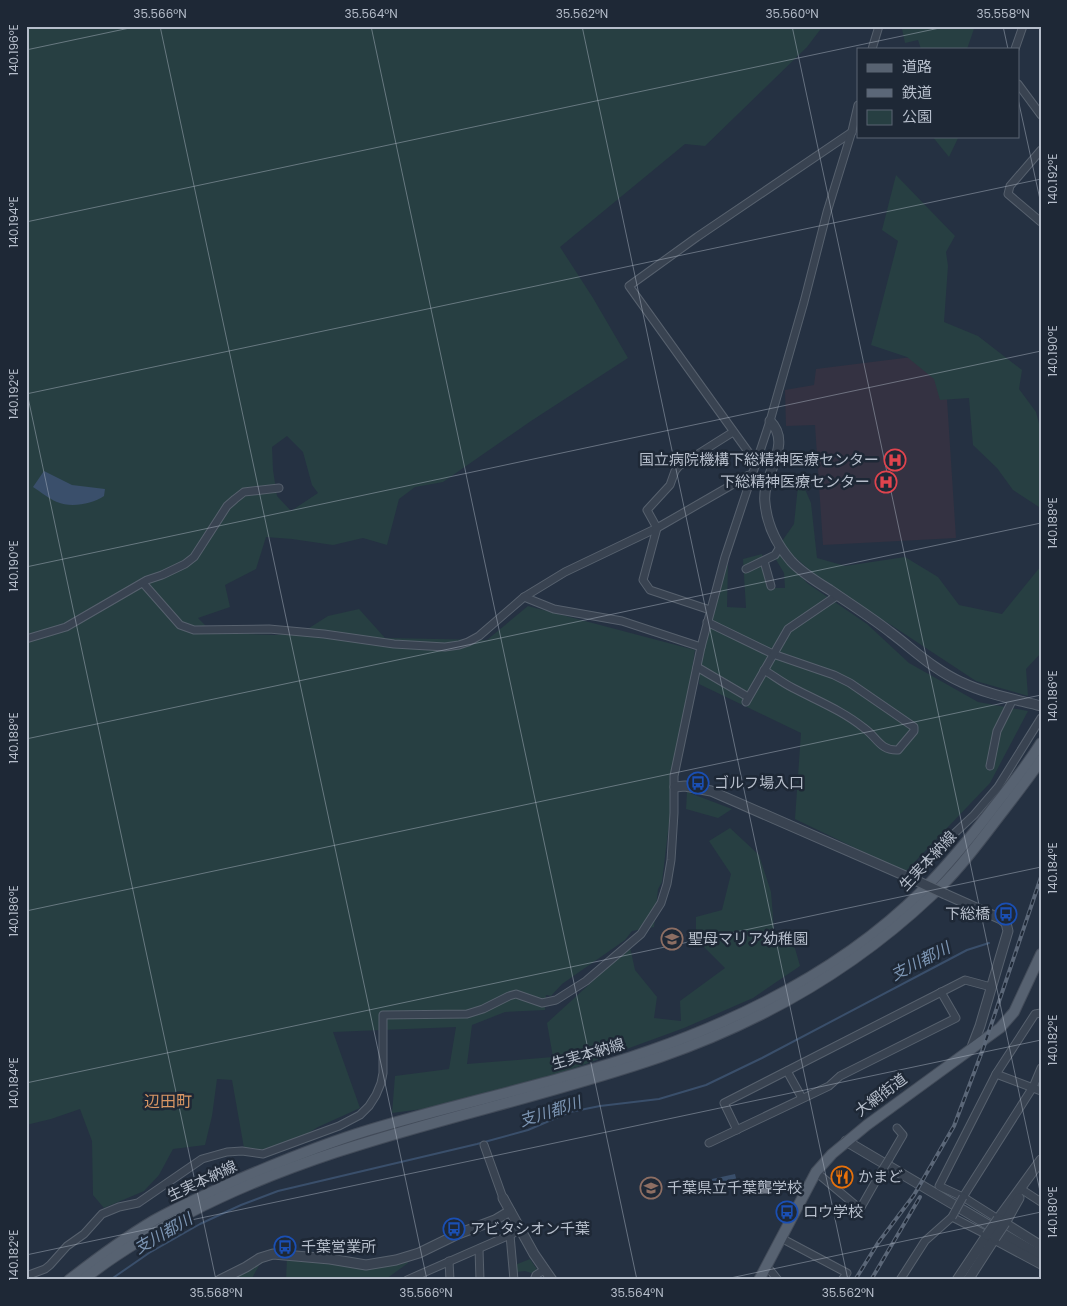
<svg xmlns="http://www.w3.org/2000/svg" width="1067" height="1306" font-family="Poppins,'Noto Sans JP',sans-serif">
<style>
.medical{fill:#343242}
.green{fill:#273f42;fill-rule:evenodd}
.water{fill:#3a4f6b}
.lines{fill:none;stroke-linecap:round;stroke-linejoin:round}
.stream{stroke:#3a4f6b;stroke-width:2}
.minor-casing{stroke:#57616e;stroke-width:9}
.tertiary-casing{stroke:#57616e;stroke-width:11}
.primary-casing{stroke:#434c5a;stroke-width:12}
.minor{stroke:#394351;stroke-width:7}
.tertiary{stroke:#394351;stroke-width:9}
.primary{stroke:#576271;stroke-width:10}
.rail-casing{stroke:#5b6778;stroke-width:4}
.rail{stroke:#1e2836;stroke-width:2;stroke-dasharray:5.5;stroke-linecap:butt}
.minor-bridge-casing{stroke:#57616e;stroke-width:9;stroke-linecap:butt}
.tertiary-bridge-casing{stroke:#57616e;stroke-width:11;stroke-linecap:butt}
.minor-bridge{stroke:#394351;stroke-width:7}
.tertiary-bridge{stroke:#394351;stroke-width:9}
.ticks{fill:none;stroke:#b6becb;stroke-width:1;stroke-opacity:0.45}
.labels{text-anchor:middle;stroke-width:5;stroke-linejoin:round;paint-order:stroke}
.poi-label{font-size:15px;fill:#b6becb;stroke:#1e2836;text-anchor:start}
.street-label{font-size:15px;fill:#b6becb;stroke:#1e2836}
.water-label{font-size:16px;font-style:italic;fill:#7c95b3;stroke:#1e2836}
.neighbourhood-label{font-size:16px;fill:#d99664;stroke:#1e2836}
.neatline{fill:none;stroke:#b6becb;stroke-width:2}
.ticks-label{font-size:12px;text-anchor:middle;fill:#b6becb}
</style>
<rect width="100%" height="100%" fill="#253142"/>
<!-- medical -->
<polygon class="medical" points="944,353 956,538 823,545 815,425 786,426 785,390 814,385 816,369"/>
<!-- green -->
<g class="green">
<path d="M26,26H823L807,47L705,146L685,144L560,247L593,298L628,358L531,421L443,482L415,487L399,499L387,545L363,538L333,545L292,539L266,537L256,569L225,585L230,607L198,618L213,633L276,635L306,630L328,616L359,609L385,638L487,640L528,606L695,650L670,815L662,882L658,889L654,927L632,931L625,940L562,984L551,996L546,995L545,1010L505,1012L472,1025L467,1064L553,1057L547,1023L630,947L635,970L657,997L654,1018L681,1021L680,1001L725,968L696,939V917L722,910L731,874L709,841L730,828L759,855L771,892L774,930L794,945L800,966L753,998L684,1028L561,1073L430,1108L392,1113L395,1076L449,1069L456,1027L333,1032L360,1108L318,1127L275,1154L244,1148L232,1080L217,1079L212,1116L205,1145L173,1149L159,1175L144,1191L104,1208L93,1195L92,1141L80,1109L51,1119L26,1125ZM287,436L303,452L312,485L318,493L291,511L277,496L273,470L272,447Z"/>
<polygon points="905,26 975,26 967,49 921,49 918,40 905,43 902,29"/>
<polygon points="932,136 959,136 949,157"/>
<polygon points="896,175 955,236 946,252 948,266 944,322 978,336 1022,370 1019,389 1036,412 1041,431 1041,516 1039,507 1013,490 997,468 973,445 969,398 940,400 934,379 907,357 871,345 898,241 882,230"/>
<polygon points="798,486 804,487 811,503 817,558 845,566 905,557 938,577 959,605 1002,614 1041,566 1041,653 1026,669 1028,696 976,681 891,625 828,586 780,544 794,524"/>
<polygon points="780,553 807,583 867,624 909,663 978,702 1028,711 990,783 905,872 795,819 801,733 699,684 702,655 721,568 728,565 727,607 746,608 743,559 762,554 769,588 785,588 784,573 775,558"/>
<polygon points="687,792 732,809 718,818 686,809"/>
<polygon points="287,1257 381,1268 407,1260 408,1263 386,1279 286,1280"/>
<polygon points="530,1259 538,1271 534,1274 525,1271 517,1272 515,1265"/>
<polygon points="262,1260 251,1280 223,1280"/>
</g>
<!-- water -->
<g class="water">
<path d="M44,471L72,485L105,489L104,496C92,504 71,508 57,502C49,499 41,492 33,487Z"/>
<polygon points="735,1174 738,1186 715,1192 712,1179"/>
</g>
<g class="lines">
<!-- stream -->
<polyline class="stream" points="110,1280 149,1253 200,1224 241,1205 278,1191 477,1144 528,1130 570,1112 600,1106 659,1099 706,1085 762,1058 967,950 989,943"/>
<!-- minor casing -->
<g class="minor-casing">
<g id="minor">
<polyline points="872,49 879,26"/>
<polyline points="1015,49 1023,26"/>
<polyline points="1018,84 1041,115"/>
<polyline points="1041,150 1010,186 1008,194 1041,222"/>
<polyline points="757,464 629,286 697,237 852,132"/>
<polyline points="764,561 771,586"/>
<polyline points="746,569 775,555 780,547"/>
<polyline points="143,583 180,625 194,630 269,629 324,634 394,644 445,647 459,645 468,642 479,636 524,597 565,572 657,528 749,475 753,474"/>
<polyline points="524,597 554,609 622,621 701,647"/>
<polyline points="710,610 650,590 643,580 657,528 647,510 670,485 675,471 679,466 733,432"/>
<path d="M707,622L773,654L834,675L850,683L914,727V731L898,750C880,751 877,737 864,728C843,711 818,701 793,688C783,683 774,676 764,670"/>
<polyline points="26,639 66,627 147,580 162,575 185,564 194,557 227,506 235,499 244,492 279,488"/>
<polyline points="697,667 748,697"/>
<polyline points="746,702 788,629 838,595"/>
<polyline points="990,766 997,731 1013,699"/>
<polyline points="908,877 974,815 998,787 1041,718"/>
<polyline points="787,1071 802,1098"/>
<polyline points="996,1074 1041,1091"/>
<polyline points="737,1130 724,1103 965,980 991,987"/>
<polyline points="709,1143 829,1086 840,1076 956,1018 941,992"/>
<polyline points="484,1145 503,1198"/>
<polyline points="889,1159 903,1135 897,1128"/>
<polyline points="816,1172 860,1209 881,1172"/>
<polyline points="1024,1191 1041,1202"/>
<polyline points="963,1197 1033,1087 1041,1068"/>
<polyline points="998,1219 963,1197 939,1186 996,1074 1035,1014 1041,1013"/>
<polyline points="510,1235 514,1280"/>
<polyline points="781,1238 847,1273 842,1280"/>
<polyline points="479,1249 480,1280"/>
<polyline points="449,1261 450,1280"/>
<polyline points="766,1265 778,1280"/>
<polyline points="26,1276 45,1269 50,1265 67,1246 84,1234 102,1214 119,1207 138,1203 202,1159 227,1152 242,1151 263,1154 339,1126 360,1115 369,1106 376,1095 381,1083 383,1073 383,1015 467,1014 483,1009 509,996 516,994 542,1003 556,1000 586,981 641,934 661,903 667,884 671,860 674,813 674,776 701,647 725,557 770,421 804,302 827,212 852,131 858,105"/>
<polyline points="407,1280 521,1230"/>
<polyline points="534,1280 536,1275 544,1270"/>
<polyline points="900,1280 925,1241 952,1217 987,1235"/>
</g>
</g>
<!-- tertiary casing -->
<g class="tertiary-casing">
<g id="tertiary">
<path d="M770,421C794,445 761,475 765,503C767,524 777,545 791,561C802,573 817,582 830,590C850,604 871,617 890,632C913,649 934,670 961,682C986,694 1014,699 1041,706"/>
<polyline points="675,787 685,786 711,791 917,881"/>
<polyline points="945,894 1001,919 1006,923 1008,931 980,1026 972,1047"/>
<polyline points="846,1141 1041,1256"/>
<polyline points="1041,1160 998,1219 1041,1246"/>
<polyline points="503,1198 534,1254 552,1280"/>
<polyline points="1005,1223 1019,1198"/>
<polyline points="220,1280 246,1267 260,1258 273,1254 330,1259 366,1265 396,1260 419,1253 458,1234 495,1220 510,1211"/>
<polyline points="957,1280 987,1235 1041,1264"/>
<polyline points="968,1280 995,1238"/>
</g>
</g>
<!-- primary casing -->
<g class="primary-casing">
<g id="primary">
<path d="M69,1280C96,1259 123,1239 153,1221C179,1206 208,1194 235,1181C279,1162 323,1144 369,1130C462,1102 558,1083 649,1051C749,1016 848,965 923,890C950,863 974,833 997,803C1012,784 1028,764 1041,743"/>
<path d="M83,1280C115,1254 151,1233 187,1214C338,1135 501,1112 660,1057C761,1022 854,969 932,895C953,876 970,854 987,832C1005,808 1024,785 1041,760"/>
<polyline points="759,1280 816,1172 832,1154 867,1125 1000,1028 1014,1012 1041,954"/>
</g>
</g>
<!-- minor -->
<use href="#minor" class="minor"/>
<!-- tertiary -->
<use href="#tertiary" class="tertiary"/>
<!-- primary -->
<use href="#primary" class="primary"/>
<!-- rail casing -->
<g class="rail-casing">
<g id="rail">
<polyline points="855,1280 878,1243 914,1195 954,1126 983,1049 1041,877"/>
<polyline points="871,1280 920,1197"/>
</g>
</g>
<!-- rail -->
<use href="#rail" class="rail"/>
<!-- minor-bridge casing -->
<g class="minor-bridge-casing">
<g id="minor-bridge">
<polyline points="881,1172 889,1159"/>
<polyline points="952,1217 963,1197"/>
</g>
</g>
<!-- tertiary-bridge casing -->
<g class="tertiary-bridge-casing">
<g id="tertiary-bridge">
<polyline points="917,881 945,894"/>
<polyline points="987,1235 998,1219"/>
<polyline points="995,1238 1005,1223"/>
</g>
</g>
<!-- minor-bridge -->
<use href="#minor-bridge" class="minor-bridge"/>
<!-- tertiary-bridge -->
<use href="#tertiary-bridge" class="tertiary-bridge"/>
</g>
<!-- ticks -->
<path class="ticks" d="M160,26L427,1280M371,26L637,1280M582,26L848,1280M792,26L1041,1196M1003,26L1008,49M26,50L139,26M1018,99L1041,204M26,222L949,26M26,388L216,1280M26,394L1041,179M26,567L1041,351M26,739L1041,523M26,911L1041,695M26,1083L1041,867M26,1255L1041,1040M721,1280L1041,1212"/>
<!-- icons -->
<defs>
<g id="hospital-ring" transform="scale(1.125)"><circle r="9.5" fill="#1e2836" stroke="#e0444e" stroke-width="1.5"/><path d="M-5-5h3v3.5h4V-5h3V5h-3V1.5h-4V5h-3Z" fill="#e0444e"/></g>
<g id="bus-ring" transform="scale(1.125)"><circle r="9.5" fill="#1e2836" stroke="#1a4fb4" stroke-width="1.5"/><path d="M-5-6H5V4H4V6H2V4H-2V6H-4V4H-5ZM-3.5-4V0h7V-4ZM-3.5 1.2v1.5H-2V1.2ZM2 1.2v1.5H3.5V1.2Z" fill="#1a4fb4"/></g>
<g id="school-ring" transform="scale(1.125)"><circle r="9.5" fill="#1e2836" stroke="#8d6e63" stroke-width="1.5"/><path d="M0-5L7-2L0 1L-7-2ZM-4 1L0 2.5L4 1V4Q0 6-4 4Z" fill="#8d6e63"/></g>
<g id="restaurant-ring" transform="scale(1.125)"><circle r="9.5" fill="#1e2836" stroke="#e8710a" stroke-width="1.5"/><path d="M-5-6h1v4h1v-4h1v4h1v-4h1v5L-1.5 .5V6h-2V.5L-5-1ZM5-6V6H3V1.5H1.5Q1.5-4 5-6Z" fill="#e8710a"/></g>
</defs>
<g fill-rule="evenodd">
<use href="#hospital-ring" x="895" y="460"/>
<use href="#hospital-ring" x="886" y="482"/>
<use href="#bus-ring" x="698" y="783"/>
<use href="#bus-ring" x="1006" y="914"/>
<use href="#school-ring" x="672" y="939"/>
<use href="#restaurant-ring" x="842" y="1177"/>
<use href="#school-ring" x="651" y="1188"/>
<use href="#bus-ring" x="787" y="1212"/>
<use href="#bus-ring" x="454" y="1229"/>
<use href="#bus-ring" x="285" y="1247"/>
</g>
<g class="labels">
<!-- poi labels -->
<g class="poi-label">
<text x="879" y="465" text-anchor="end">国立病院機構下総精神医療センター</text>
<text x="870" y="487" text-anchor="end">下総精神医療センター</text>
<text x="714" y="788">ゴルフ場入口</text>
<text x="990" y="919" text-anchor="end">下総橋</text>
<text x="688" y="944">聖母マリア幼稚園</text>
<text x="858" y="1182">かまど</text>
<text x="667" y="1193">千葉県立千葉聾学校</text>
<text x="803" y="1217">ロウ学校</text>
<text x="470" y="1234">アビタシオン千葉</text>
<text x="301" y="1252">千葉営業所</text>
</g>
<!-- street labels -->
<g class="street-label">
<text transform="translate(928 861) rotate(-47)" y="5">生実本納線</text>
<text transform="translate(588 1054) rotate(-16)" y="5">生実本納線</text>
<text transform="translate(881 1095) rotate(-37)" y="5">大網街道</text>
<text transform="translate(202 1181) rotate(-25)" y="5">生実本納線</text>
</g>
<!-- water labels -->
<g class="water-label">
<text transform="translate(920 961) rotate(-27)" y="6">支川都川</text>
<text transform="translate(550 1111) rotate(-18)" y="6">支川都川</text>
<text transform="translate(163 1233) rotate(-30)" y="6">支川都川</text>
</g>
<!-- neighbourhood labels -->
<g class="neighbourhood-label">
<text x="168" y="1107">辺田町</text>
</g>
</g>
<!-- border -->
<rect width="1067" height="1306" fill="none" stroke="#1e2836" stroke-width="55"/>
<!-- legend -->
<rect x="857" y="48" width="162" height="90" fill="#1e2836" stroke="#5b6472"/>
<rect x="867" y="64" width="25" height="8" fill="#576271" stroke="#5b6472"/>
<text x="902" y="72" font-size="15" fill="#b6becb">道路</text>
<rect x="867" y="89" width="25" height="8" fill="#5b6778" stroke="#5b6472"/>
<text x="902" y="98" font-size="15" fill="#b6becb">鉄道</text>
<rect x="867" y="110" width="25" height="15" fill="#273f42" stroke="#5b6472"/>
<text x="902" y="122" font-size="15" fill="#b6becb">公園</text>
<rect x="28" y="28" width="1012" height="1250" class="neatline"/>
<g class="ticks-label">
<text x="160" y="18">35.566°N</text>
<text x="371" y="18">35.564°N</text>
<text x="582" y="18">35.562°N</text>
<text x="792" y="18">35.560°N</text>
<text x="1003" y="18">35.558°N</text>
<text transform="translate(14 50) rotate(-90)" y="4">140.196°E</text>
<text transform="translate(1053 179) rotate(-90)" y="4">140.192°E</text>
<text transform="translate(14 222) rotate(-90)" y="4">140.194°E</text>
<text transform="translate(1053 351) rotate(-90)" y="4">140.190°E</text>
<text transform="translate(14 394) rotate(-90)" y="4">140.192°E</text>
<text transform="translate(1053 523) rotate(-90)" y="4">140.188°E</text>
<text transform="translate(14 566) rotate(-90)" y="4">140.190°E</text>
<text transform="translate(1053 696) rotate(-90)" y="4">140.186°E</text>
<text transform="translate(14 738) rotate(-90)" y="4">140.188°E</text>
<text transform="translate(1053 868) rotate(-90)" y="4">140.184°E</text>
<text transform="translate(14 911) rotate(-90)" y="4">140.186°E</text>
<text transform="translate(1053 1040) rotate(-90)" y="4">140.182°E</text>
<text transform="translate(14 1083) rotate(-90)" y="4">140.184°E</text>
<text transform="translate(1053 1212) rotate(-90)" y="4">140.180°E</text>
<text transform="translate(14 1255) rotate(-90)" y="4">140.182°E</text>
<text x="216" y="1297">35.568°N</text>
<text x="426" y="1297">35.566°N</text>
<text x="637" y="1297">35.564°N</text>
<text x="848" y="1297">35.562°N</text>
</g>
</svg>
